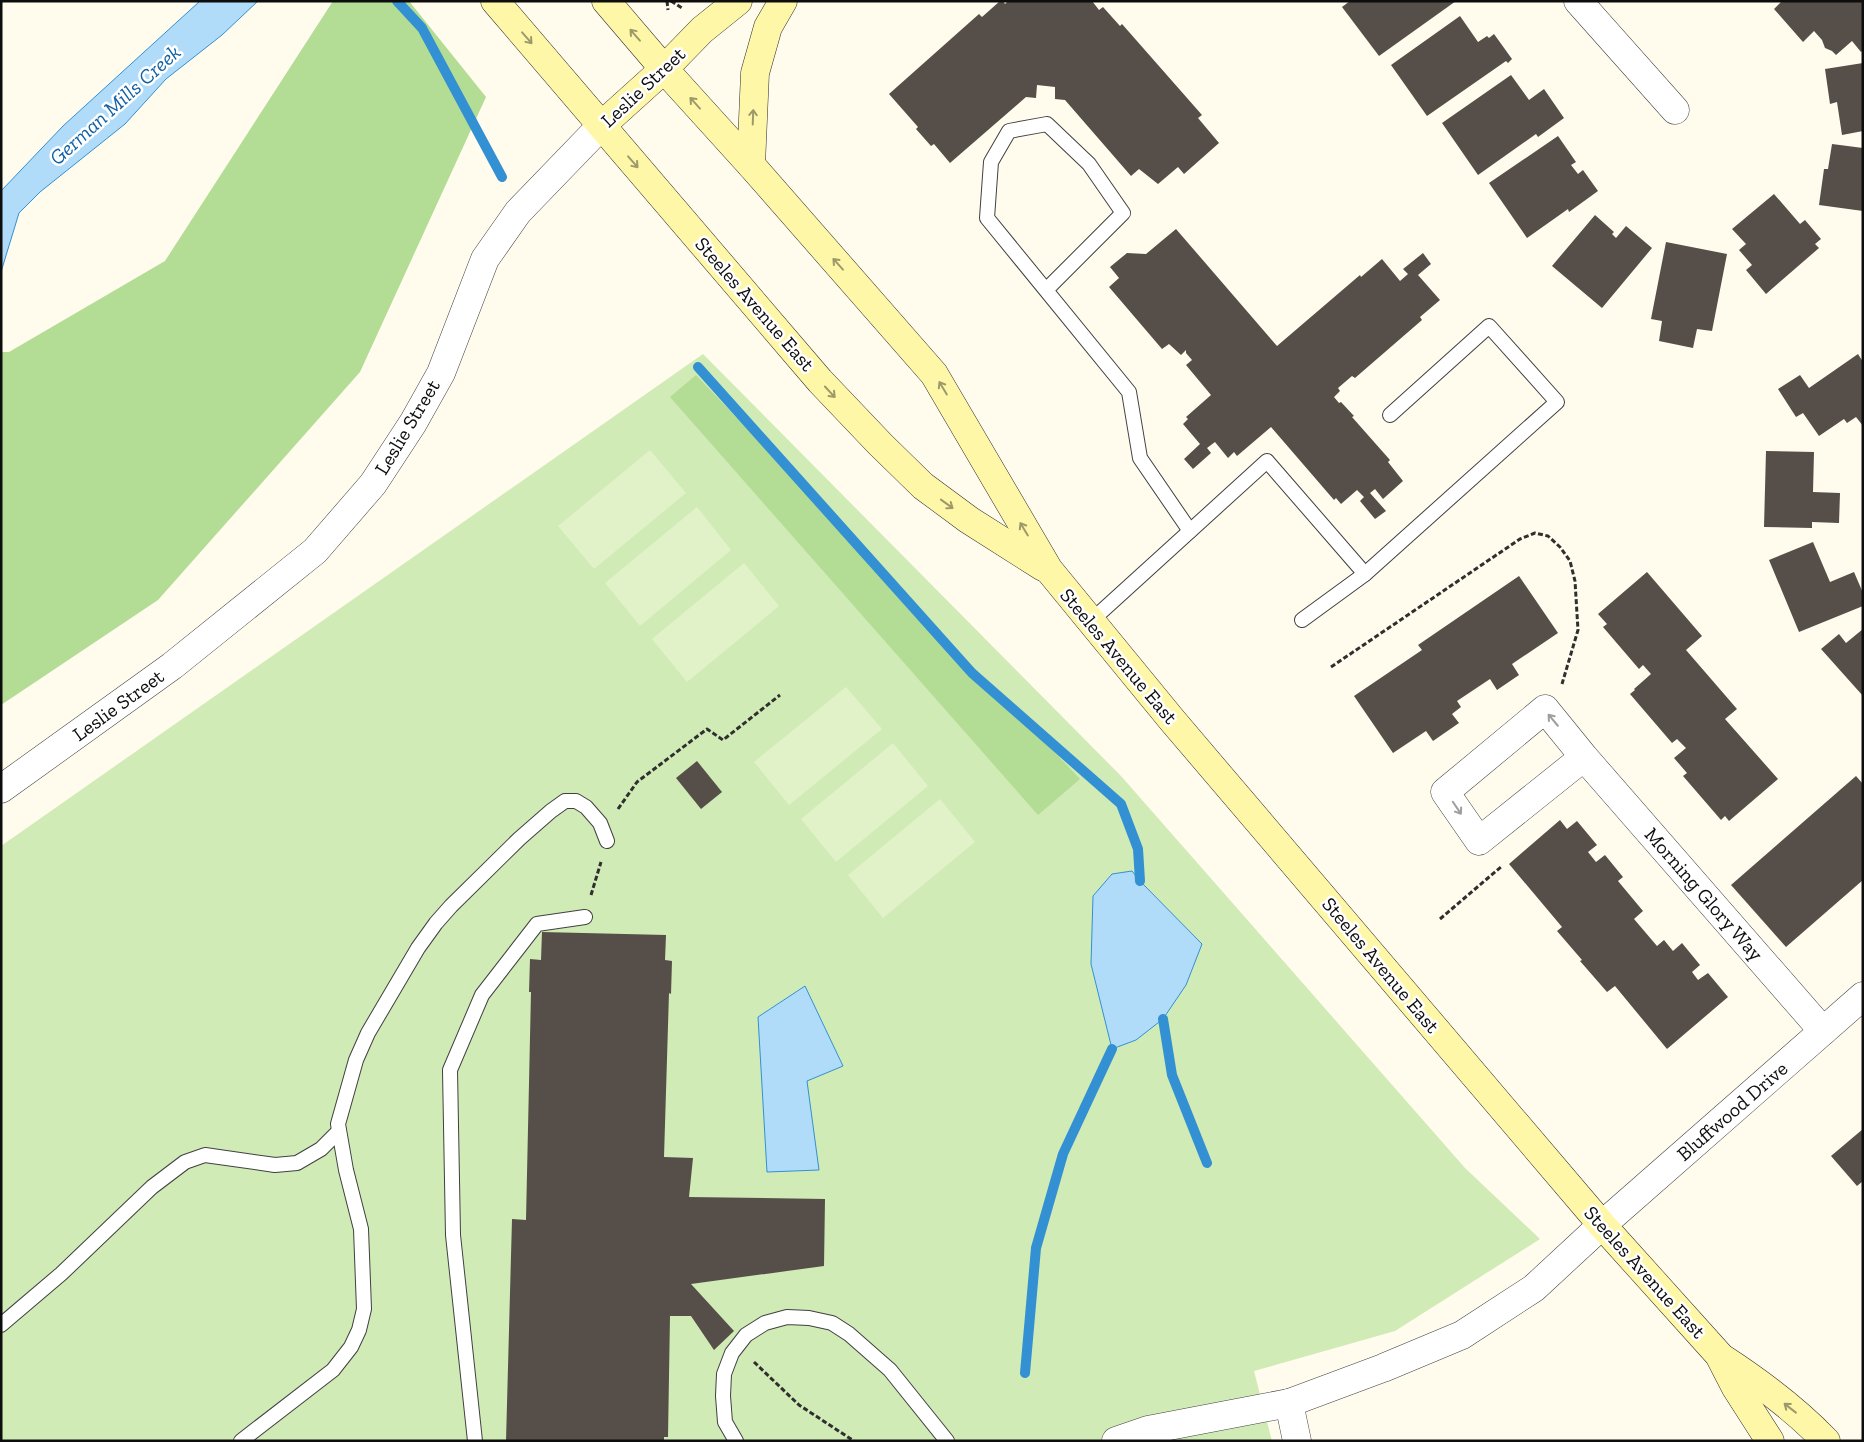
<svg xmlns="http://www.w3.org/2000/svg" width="1864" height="1442" font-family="'Zilla Slab',serif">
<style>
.green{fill:#d0ebb5}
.forest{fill:#b3dc94}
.pitch{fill:#e2f2c8}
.water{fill:#b0dcf9;stroke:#3390d3}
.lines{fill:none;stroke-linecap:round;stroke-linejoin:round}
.stream{stroke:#3390d3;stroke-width:10}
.building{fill:#564e49}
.lane-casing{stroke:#404040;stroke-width:16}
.street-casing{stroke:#404040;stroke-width:29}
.secondary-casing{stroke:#2f2f2f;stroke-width:29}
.path{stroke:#2f2f2f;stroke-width:3;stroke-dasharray:5 2.5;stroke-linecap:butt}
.lane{stroke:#fff;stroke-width:14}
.street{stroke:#fff;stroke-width:28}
.secondary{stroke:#fff7a8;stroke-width:28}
.oneway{stroke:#9e996a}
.oneway2{stroke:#9e9e9e}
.labels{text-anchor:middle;stroke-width:5;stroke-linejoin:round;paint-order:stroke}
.street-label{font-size:20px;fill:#0d0d0d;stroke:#fff}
.water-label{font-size:21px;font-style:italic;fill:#1161a4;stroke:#fff}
</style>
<rect width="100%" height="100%" fill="#fffced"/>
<!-- green -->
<polygon class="green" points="703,354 1121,776 1465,1168 1540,1239 1395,1331 1254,1371 1272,1441 1,1441 1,846"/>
<!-- forest -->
<g class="forest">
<polygon points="333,1 409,1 486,97 360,372 158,600 1,705 1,352 9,352 165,261"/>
<polygon points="696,375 1080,779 1038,815 670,397"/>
</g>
<!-- pitch -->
<g class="pitch">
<polygon points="650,450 686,493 594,569 558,526"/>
<polygon points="697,507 731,550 640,626 605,583"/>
<polygon points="744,563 779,606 687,682 652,639"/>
<polygon points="846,687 882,729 789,805 754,762"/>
<polygon points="893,743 928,786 836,862 801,819"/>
<polygon points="940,799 975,842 883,918 848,875"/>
</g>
<!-- water -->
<g class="water">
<polygon points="200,1 258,1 222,35 166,79 125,124 40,192 19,213 1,272 1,191 63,126"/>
<polygon points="1132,871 1140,881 1202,944 1186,985 1163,1019 1136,1040 1112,1049 1091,964 1093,896 1112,874"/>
<polygon points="805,986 843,1066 807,1081 819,1170 767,1172 758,1017"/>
</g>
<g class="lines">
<!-- stream -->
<g class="stream">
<polyline points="397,1 422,28 502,177"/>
<polyline points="698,367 972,673 1121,804 1138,849 1140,881"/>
<polyline points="1163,1019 1172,1075 1207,1163"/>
<polyline points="1025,1373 1036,1248 1063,1154 1112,1049"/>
</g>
</g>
<!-- building -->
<g class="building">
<polygon points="1000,1 1003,1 1005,4 1008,1 1092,1 1099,10 1103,7 1120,26 1122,24 1202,115 1198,118 1219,143 1184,174 1178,167 1158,184 1139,169 1131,176 1065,100 1055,99 1055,87 1037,85 1036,98 1026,97 950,163 934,144 931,146 916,129 918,127 889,94 979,14 982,17"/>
<polygon points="1350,1 1456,1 1379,56 1342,7"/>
<polygon points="1782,1 1863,1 1863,50 1861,52 1852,41 1836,55 1832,51 1825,48 1822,40 1814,31 1803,42 1774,9"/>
<polygon points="1460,16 1478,42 1487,36 1489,38 1494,34 1512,59 1508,63 1506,61 1427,116 1391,65"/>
<polygon points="1863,63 1863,131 1842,135 1837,102 1830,104 1825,69"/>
<polygon points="1511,75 1529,100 1544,89 1564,118 1538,137 1536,134 1478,175 1442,123"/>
<polygon points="1558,136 1576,162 1571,165 1578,174 1583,170 1598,191 1569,212 1568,209 1527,238 1489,183"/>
<polygon points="1832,144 1863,148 1863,211 1819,205 1824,169 1828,169"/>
<polygon points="1774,194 1800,224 1805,220 1821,239 1815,244 1819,248 1766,294 1746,270 1752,265 1739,250 1746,244 1732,229"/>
<polygon points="1595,215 1614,232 1612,234 1616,238 1626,226 1652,248 1602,308 1552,266"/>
<polygon points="1176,229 1277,346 1360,275 1361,277 1382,259 1400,281 1408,274 1403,269 1423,253 1431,264 1418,275 1440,300 1420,317 1422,320 1355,378 1352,376 1338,388 1340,391 1334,397 1339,403 1341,402 1354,416 1352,417 1390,460 1388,462 1403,481 1383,499 1375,489 1370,493 1386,511 1375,519 1360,501 1364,497 1357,490 1341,504 1336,498 1334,500 1271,427 1237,456 1234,452 1228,458 1215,442 1207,448 1211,453 1193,469 1184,459 1200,444 1183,424 1188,419 1186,417 1211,395 1186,365 1192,360 1186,353 1186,350 1181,355 1169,344 1162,349 1109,287 1119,278 1110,267 1127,253 1146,254"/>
<polygon points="1666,242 1727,254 1712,331 1697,329 1693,348 1659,341 1662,321 1651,319"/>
<polygon points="1858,354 1863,362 1863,426 1856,417 1847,423 1844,419 1819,436 1803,413 1796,417 1778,389 1800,375 1809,388"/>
<polygon points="1766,451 1814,452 1813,492 1840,493 1839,523 1812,522 1812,528 1764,527"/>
<polygon points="1813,542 1830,582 1854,572 1863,593 1863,606 1799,632 1769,560"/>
<polygon points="1647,572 1702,636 1686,650 1737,709 1725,719 1778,779 1729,821 1725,816 1721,820 1683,776 1687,773 1674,758 1686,748 1677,739 1672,743 1630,694 1635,690 1634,689 1651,674 1643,665 1639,669 1603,627 1607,624 1598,614"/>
<polygon points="1519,576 1558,633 1512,664 1519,675 1497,690 1490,679 1457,701 1461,707 1452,714 1459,723 1433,741 1426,731 1393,753 1354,696 1422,650 1418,645"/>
<polygon points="1863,629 1863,696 1821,649 1839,634 1846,643"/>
<polygon points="697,761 722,792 701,809 676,778"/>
<polygon points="1856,776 1863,784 1863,880 1786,947 1731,885"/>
<polygon points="1560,820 1567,829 1577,821 1597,845 1588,852 1596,862 1605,855 1623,877 1618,881 1643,911 1634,919 1657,946 1664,940 1673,951 1682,943 1700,965 1692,972 1698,980 1708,973 1728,997 1667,1049 1615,986 1607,992 1580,961 1582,960 1557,931 1562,927 1509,864"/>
<polygon points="542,932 666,935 665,960 672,961 671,994 669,993 664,1157 693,1158 689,1197 825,1199 824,1266 691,1284 734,1331 714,1350 691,1316 670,1316 668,1437 664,1437 664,1441 506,1441 512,1219 526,1220 531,992 529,992 530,959 541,960"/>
<polygon points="1863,1129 1863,1181 1857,1186 1831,1156"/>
</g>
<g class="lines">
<!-- lane casing -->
<g class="lane-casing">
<g id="lane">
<polyline points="1046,290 1123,213 1089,164 1047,124 1009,131 991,162 987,218 1129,392 1140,458 1190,531"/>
<polyline points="1365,574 1557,402 1489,326 1390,415"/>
<polyline points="1091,621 1267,461 1365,574 1302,620"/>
<polyline points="1,1325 61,1274 152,1187 185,1162 205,1155 275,1165 297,1163 321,1149 339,1131"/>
<polyline points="241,1441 333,1370 351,1347 359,1330 364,1309 361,1229 346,1170 338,1124 356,1060 368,1033 418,948 436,923 451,906 519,839 551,811 565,801 576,801 586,807 600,823 607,841"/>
<polyline points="475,1441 453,1235 450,1070 482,995 537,924 585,917"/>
<polyline points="736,1441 725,1422 723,1396 724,1374 732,1353 746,1335 765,1323 787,1317 809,1318 832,1323 849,1334 890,1370 947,1441"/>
</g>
</g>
<!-- street casing -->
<g class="street-casing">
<g id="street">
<polyline points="1578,1 1675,110"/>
<polyline points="1584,757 1479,841 1445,792 1545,709 1584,757 1823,1031"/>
<polyline points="1,789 172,666 315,551 373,484 413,423 441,373 485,259 518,212 602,125"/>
<polyline points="1289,1403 1297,1441"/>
<polyline points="1116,1441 1148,1430 1289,1403 1383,1368 1462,1335 1534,1288 1602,1225 1863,996"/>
</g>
</g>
<!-- secondary casing -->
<g class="secondary-casing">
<g id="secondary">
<polyline points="495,1 820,381 880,444 923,486 969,520 1043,567"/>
<polyline points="606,1 664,69 751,165 934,374 1049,570 1172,720 1602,1225 1719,1355 1736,1388 1770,1441"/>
<polyline points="602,125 664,69 702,30 738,1"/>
<polyline points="751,165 755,73 768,27 783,1"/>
<path d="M1722,1358C1759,1382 1795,1409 1826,1441"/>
</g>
</g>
<!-- path -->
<g class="path">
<polyline points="667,1 668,10"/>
<polyline points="671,1 682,8"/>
<polyline points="1331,667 1520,539 1535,533 1548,536 1560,547 1570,561 1575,581 1578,630 1562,684"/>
<polyline points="618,809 637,782 707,729 723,740 780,695"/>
<polyline points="591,895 601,862"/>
<polyline points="1440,919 1502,866"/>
<polyline points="754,1362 799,1405 854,1441"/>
</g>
<!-- lane -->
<use href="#lane" class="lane"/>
<!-- street -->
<use href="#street" class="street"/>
<!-- secondary -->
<use href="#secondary" class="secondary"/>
</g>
<!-- one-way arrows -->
<defs><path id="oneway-shaft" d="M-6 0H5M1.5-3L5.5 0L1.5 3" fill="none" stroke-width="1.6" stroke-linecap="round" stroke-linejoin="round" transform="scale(1.25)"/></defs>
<g class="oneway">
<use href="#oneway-shaft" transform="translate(635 35) rotate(-131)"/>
<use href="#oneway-shaft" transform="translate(527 38) rotate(49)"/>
<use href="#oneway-shaft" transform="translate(695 103) rotate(-132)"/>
<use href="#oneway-shaft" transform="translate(753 117) rotate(-88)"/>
<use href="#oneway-shaft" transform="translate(633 162) rotate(49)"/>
<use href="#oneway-shaft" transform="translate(838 264) rotate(-132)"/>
<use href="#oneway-shaft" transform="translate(943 388) rotate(-121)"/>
<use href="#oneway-shaft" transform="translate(830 392) rotate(47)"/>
<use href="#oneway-shaft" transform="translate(947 504) rotate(36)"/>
<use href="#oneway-shaft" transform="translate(1024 529) rotate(-121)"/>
<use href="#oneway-shaft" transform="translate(1790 1408) rotate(-142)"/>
</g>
<g class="oneway2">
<use href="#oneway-shaft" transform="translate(1553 720) rotate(-130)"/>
<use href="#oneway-shaft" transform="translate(1457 808) rotate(56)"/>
</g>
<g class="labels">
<!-- street labels -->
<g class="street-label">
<text transform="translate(643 87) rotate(-43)" y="7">Leslie Street</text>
<text transform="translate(755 304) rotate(49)" y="7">Steeles Avenue East</text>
<text transform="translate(407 427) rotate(-59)" y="7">Leslie Street</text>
<text transform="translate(1119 656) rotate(50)" y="7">Steeles Avenue East</text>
<text transform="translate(118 705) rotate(-36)" y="7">Leslie Street</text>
<text transform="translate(1704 894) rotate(49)" y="7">Morning Glory Way</text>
<text transform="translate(1381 965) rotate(50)" y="7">Steeles Avenue East</text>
<text transform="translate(1732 1111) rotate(-41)" y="7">Bluffwood Drive</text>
<text transform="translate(1645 1272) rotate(48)" y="7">Steeles Avenue East</text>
</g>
<!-- water labels -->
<g class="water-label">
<text transform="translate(115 105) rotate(-42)" y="7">German Mills Creek</text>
</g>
</g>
<!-- border -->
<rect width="1864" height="1442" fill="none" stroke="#0d0d0d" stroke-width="5"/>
</svg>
